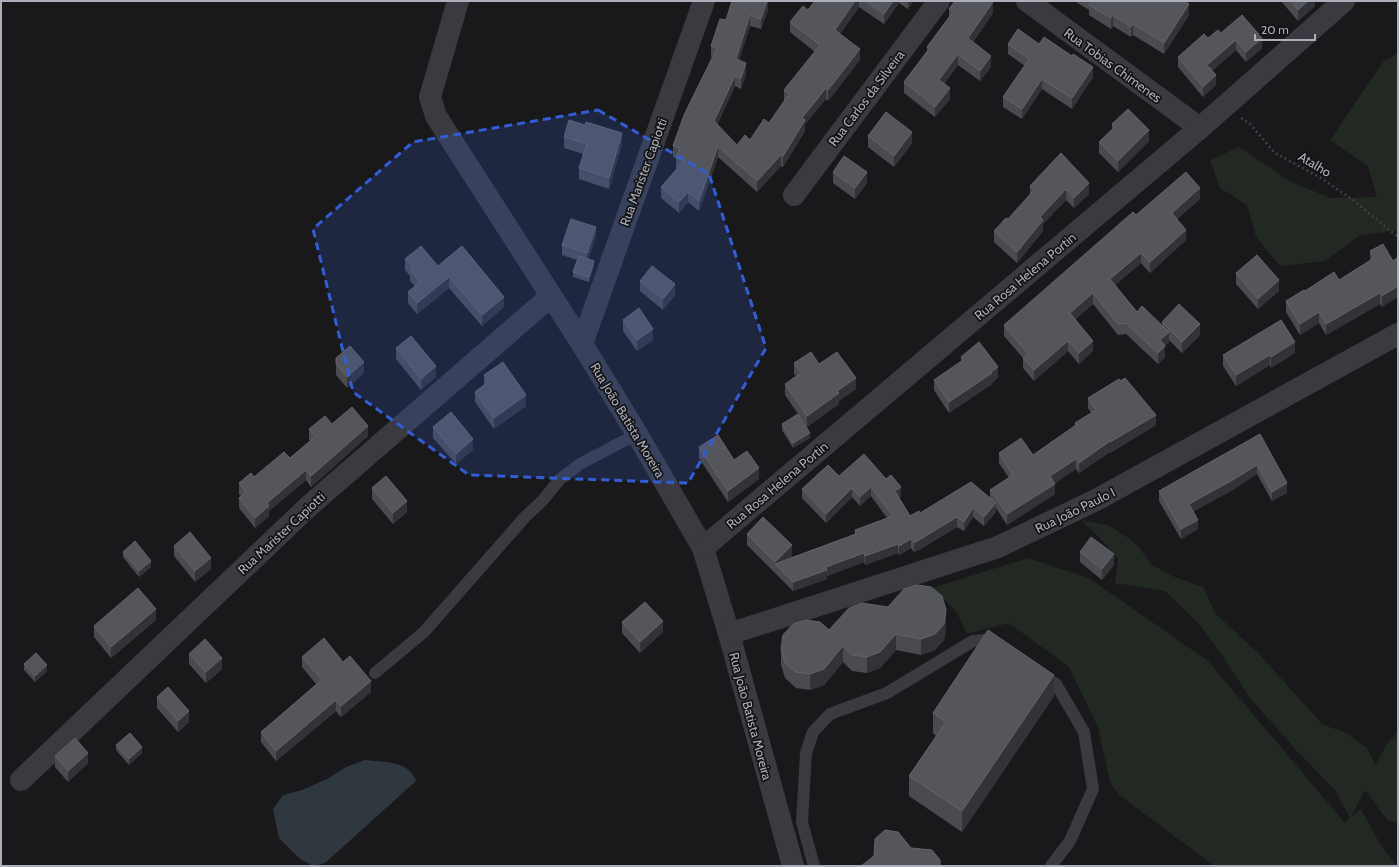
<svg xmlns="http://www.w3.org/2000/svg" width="1399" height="867" font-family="Cabin,sans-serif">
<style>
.green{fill:#212922}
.water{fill:#2f373f}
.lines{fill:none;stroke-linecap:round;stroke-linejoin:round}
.path{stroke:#404147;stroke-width:2.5;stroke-dasharray:2 3;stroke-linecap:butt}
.lane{stroke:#3a3a40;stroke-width:12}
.street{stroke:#3a3a40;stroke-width:22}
.wall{fill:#4a4b50}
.shaded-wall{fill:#323336}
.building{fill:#55565b;stroke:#62646a}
.marked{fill:#325dd4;fill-opacity:0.2;stroke:#325dd4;stroke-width:3;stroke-dasharray:8 5;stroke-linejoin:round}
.labels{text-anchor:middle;stroke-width:3.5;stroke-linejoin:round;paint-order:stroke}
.street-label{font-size:13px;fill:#acafba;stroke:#141416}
</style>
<rect width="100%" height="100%" fill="#19191b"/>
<!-- green -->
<g class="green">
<polygon points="1398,53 1398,230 1359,236 1325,261 1280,266 1256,237 1247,205 1220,188 1210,160 1239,147 1291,182 1331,198 1377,197 1368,166 1330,140 1383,62"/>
<polygon points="1081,520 1108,525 1127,537 1137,545 1151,564 1172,576 1203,587 1215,613 1260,655 1323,725 1344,732 1368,749 1375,765 1387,744 1398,732 1398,823 1387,820 1365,790 1351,817 1361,809 1380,844 1397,866 1214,866 1119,795 1110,782 1098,727 1069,667 1009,623 967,634 956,611 932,588 1028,558 1089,578 1208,661 1345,823 1350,818 1335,790 1297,751 1250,698 1220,652 1201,626 1165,591 1115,583 1118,559 1102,540"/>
</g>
<!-- water -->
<path class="water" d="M365,760C383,762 410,761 416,781L325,863L313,866L299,858L279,838L273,809L283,795L302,790L327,779L346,767Z"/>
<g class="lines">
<!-- path -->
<polyline class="path" points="1241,118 1249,123 1275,153 1321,178 1353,200 1398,237"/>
<!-- lane -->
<g class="lane">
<polyline points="375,673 424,632 525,517 543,500 560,479 580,464 637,434"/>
<polyline points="1041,674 1056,684 1084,732 1093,789 1070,841 1051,866"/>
<polyline points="814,866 802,822 806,753 813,732 830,714 887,693 973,641 985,640 997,643"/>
</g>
<!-- street -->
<g class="street">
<polyline points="458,1 430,97 436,116 582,344 637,434 703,548 729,634 793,866"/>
<polyline points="1027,1 1200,128"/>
<polyline points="794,195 939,1"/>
<polyline points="582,344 704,1"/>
<polyline points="703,548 1200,128 1344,1"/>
<polyline points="729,634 998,547 1096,500 1398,334"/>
<polyline points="21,780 309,506 551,296"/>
</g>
</g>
<!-- wall -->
<g class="wall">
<polygon points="768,1 768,10 761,29 750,26 739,60 746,74 741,89 735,86 717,125 737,145 750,140 769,123 785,101 784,100 784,90 815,52 790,32 790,22 808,10 815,1 913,1 908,9 899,3 884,24 859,7 840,34 860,60 828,101 826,99 805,124 805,131 783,167 781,166 757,192 718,157 699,211 688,202 679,213 661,198 661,187 677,169 676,169 676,158 673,157 673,146 713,57 711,57 711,46 726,20"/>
<polygon points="1074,1 1185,1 1189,15 1164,54 1133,35 1131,37 1113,26 1111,29 1089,15 1089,10"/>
<polygon points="1281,1 1315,1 1315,6 1298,21"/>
<polygon points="949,9 993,13 973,42 991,67 980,81 958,65 944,84 950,99 935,117 904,93 904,82 927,51 927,47 949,17"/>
<polygon points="1221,33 1262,48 1246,62 1236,50 1212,71 1216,85 1203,97 1178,67 1178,57 1208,38"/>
<polygon points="1008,44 1039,44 1093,77 1072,109 1042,89 1022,119 1003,107 1003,97 1025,66 1008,54"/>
<polygon points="1112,124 1149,141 1118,172 1099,153 1099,142 1112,129"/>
<polygon points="868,136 912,143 894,167 868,147"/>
<polygon points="564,137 622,144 609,189 579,179 579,168 583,154 564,148"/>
<polygon points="1061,153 1089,194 1074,208 1066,200 1043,224 1043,231 1017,263 994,242 994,231 1008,219 1030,195 1030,186"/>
<polygon points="833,172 867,183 855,199 833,183"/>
<polygon points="1200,199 1177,219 1186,240 1150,273 1141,263 1115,285 1137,312 1162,325 1162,322 1200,335 1182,353 1169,340 1169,342 1165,346 1165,357 1158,364 1126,334 1118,335 1093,304 1075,319 1093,351 1079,364 1068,351 1034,381 1023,368 1023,358 1004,336 1004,325 1136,215"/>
<polygon points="596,236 588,259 594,266 589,282 573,277 573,272 577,260 562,255 562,245"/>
<polygon points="1383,244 1382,307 1380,304 1326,335 1319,323 1300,335 1286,312 1286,301 1305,291 1339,280 1370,261 1370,251"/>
<polygon points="405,259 438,266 504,307 482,326 449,288 417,314 408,303 408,292 415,286 410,281 410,276 405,270"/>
<polygon points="1236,273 1279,291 1258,309 1236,284"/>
<polygon points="640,281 675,295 663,310 640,291"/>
<polygon points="623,320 653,340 637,351 623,331"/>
<polygon points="396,348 436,377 421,390 396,359"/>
<polygon points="1295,353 1271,368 1270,365 1236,386 1223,366 1223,355"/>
<polygon points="961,357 998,377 992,383 992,384 949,413 934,390 934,380 961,362"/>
<polygon points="336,358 364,373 347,388 336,375"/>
<polygon points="794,363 819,364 856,389 839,401 839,404 807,427 785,395 785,384 796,376 794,374"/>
<polygon points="484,375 526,406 494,429 475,402 475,392 484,385"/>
<polygon points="1088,398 1156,425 1110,453 1110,452 1079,473 1076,469 1054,483 1055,494 1007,525 996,508 996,512 984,526 973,517 964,531 957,527 919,550 914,552 911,548 899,555 898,553 865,565 864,562 827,576 827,579 793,591 747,545 747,534 792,556 790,558 855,534 855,530 887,518 871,496 860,506 852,497 826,523 802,498 802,489 839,476 901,496 899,498 910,516 920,513 990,498 990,490 1009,478 999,463 999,453 1033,455 1075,426 1075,423 1091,413 1088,408"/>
<polygon points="332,424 368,436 311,487 306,480 269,511 269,516 255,528 239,508 239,498 241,496 239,494 239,483 254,477 290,458 310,441 309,440 309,429"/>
<polygon points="782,424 810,438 793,448 782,430"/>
<polygon points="433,427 473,450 456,464 433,438"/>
<polygon points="1260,434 1287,493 1272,501 1257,474 1231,491 1193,511 1198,529 1181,539 1159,501 1159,491"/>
<polygon points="699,447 734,460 759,479 728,502 699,458"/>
<polygon points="372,488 407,512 393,524 372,499"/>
<polygon points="174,546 211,569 195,582 174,556"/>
<polygon points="123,552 151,567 139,577 123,557"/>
<polygon points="1080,552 1114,565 1102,580 1080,562"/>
<polygon points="156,620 111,658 94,637 94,626"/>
<polygon points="622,622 663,632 640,653 622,633"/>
<polygon points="946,626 944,640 935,650 921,655 896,650 880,668 867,673 852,671 843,662 824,685 810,690 796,688 785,678 781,665 781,649 829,630"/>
<polygon points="189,654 222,669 206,683 189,664"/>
<polygon points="302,657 343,662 371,692 341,717 336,711 276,761 261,742 261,732 316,684 302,667"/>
<polygon points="24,664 47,671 35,682 24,670"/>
<polygon points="1054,696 962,832 909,796 909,776 936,736 933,733 933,713"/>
<polygon points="157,697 189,722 178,732 157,708"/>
<polygon points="116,745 142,753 129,765 116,750"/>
<polygon points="55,756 88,763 68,782 55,767"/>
</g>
<!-- shaded-wall -->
<g class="shaded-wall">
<polygon points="767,1 768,1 768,10 761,29 761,19"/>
<polygon points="855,1 859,1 859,7 835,41 835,30"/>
<polygon points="893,1 899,1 899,3 884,24 884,14"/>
<polygon points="908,1 913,1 908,9"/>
<polygon points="1308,1 1315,1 1315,6 1298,21 1298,10"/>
<polygon points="993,2 993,13 968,49 968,38"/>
<polygon points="1189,4 1189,15 1164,54 1164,43"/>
<polygon points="750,15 750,26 736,69 736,59"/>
<polygon points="1113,15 1113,26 1111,29 1111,18"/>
<polygon points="1133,24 1133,35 1131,37 1131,27"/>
<polygon points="1262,38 1262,48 1246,62 1246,52"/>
<polygon points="1236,40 1236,50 1207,75 1207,65"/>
<polygon points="860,49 860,60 828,101 828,90"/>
<polygon points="958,54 958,65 939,91 939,80"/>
<polygon points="991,56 991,67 980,81 980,71"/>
<polygon points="746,63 746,74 741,89 741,78"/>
<polygon points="1093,67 1093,77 1072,109 1072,98"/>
<polygon points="1216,75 1216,85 1203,97 1203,87"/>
<polygon points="735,76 735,86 714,132 714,121"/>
<polygon points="1042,79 1042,89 1022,119 1022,109"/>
<polygon points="826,88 826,99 805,124 805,131 783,167 783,156 802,118"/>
<polygon points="950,88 950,99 935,117 935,107"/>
<polygon points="1149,130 1149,141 1118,172 1118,161"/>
<polygon points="912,132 912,143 894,167 894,156"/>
<polygon points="622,133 622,144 609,189 609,178"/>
<polygon points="718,146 718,157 699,211 699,201"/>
<polygon points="781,155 781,166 757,192 757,181"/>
<polygon points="867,172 867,183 855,199 855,188"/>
<polygon points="1089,183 1089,194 1074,208 1074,198"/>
<polygon points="1200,188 1200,199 1172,223 1172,213"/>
<polygon points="1066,189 1066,200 1043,224 1043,231 1017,263 1017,252 1040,217"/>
<polygon points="688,192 688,202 679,213 679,202"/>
<polygon points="596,227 596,236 587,263 587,253"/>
<polygon points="1186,230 1186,240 1150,273 1150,262"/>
<polygon points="1141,253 1141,263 1110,290 1110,279"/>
<polygon points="594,261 594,266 589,282 589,277"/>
<polygon points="449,277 449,288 417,314 417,303"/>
<polygon points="1279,280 1279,291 1258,309 1258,299"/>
<polygon points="675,284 675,295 663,310 663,299"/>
<polygon points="1398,286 1398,297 1382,307 1382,296"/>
<polygon points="1093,293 1093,304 1070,324 1070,313"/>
<polygon points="1380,293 1380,304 1326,335 1326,324"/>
<polygon points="504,297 504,307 482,326 482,315"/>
<polygon points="1319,312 1319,323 1300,335 1300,324"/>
<polygon points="1200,324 1200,335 1182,353 1182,342"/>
<polygon points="653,329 653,340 637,351 637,340"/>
<polygon points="1169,332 1169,342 1160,351 1160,340"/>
<polygon points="1068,341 1068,351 1034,381 1034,370"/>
<polygon points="1093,341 1093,351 1079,364 1079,353"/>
<polygon points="1295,342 1295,353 1271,368 1271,357"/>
<polygon points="1165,346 1165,357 1158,364 1158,353"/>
<polygon points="1270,355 1270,365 1236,386 1236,375"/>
<polygon points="364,362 364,373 347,388 347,377"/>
<polygon points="436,366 436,377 421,390 421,379"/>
<polygon points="998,367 998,377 992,383 992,384 949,413 949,402"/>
<polygon points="856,378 856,389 839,401 839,404 807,427 807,416 837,391"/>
<polygon points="526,395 526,406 494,429 494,418"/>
<polygon points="1156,415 1156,425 1110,453 1110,442"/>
<polygon points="368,426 368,436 311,487 311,476"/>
<polygon points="810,433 810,438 793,448 793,443"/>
<polygon points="473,439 473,450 456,464 456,454"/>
<polygon points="1110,441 1110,452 1079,473 1079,463"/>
<polygon points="1076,459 1076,469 1050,487 1050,476"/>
<polygon points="1257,465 1257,474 1231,491 1189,514 1189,504"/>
<polygon points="759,468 759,479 728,502 728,491"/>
<polygon points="306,470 306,480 269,511 269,516 255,528 255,518 267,503"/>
<polygon points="1287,483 1287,493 1272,501 1272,492"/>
<polygon points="1055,484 1055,494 1007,525 1007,514"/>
<polygon points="871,487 871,496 860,506 860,497"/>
<polygon points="901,487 901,496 895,501 895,491"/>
<polygon points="852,488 852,497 826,523 826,514"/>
<polygon points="407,501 407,512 393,524 393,513"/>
<polygon points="996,503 996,512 984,526 984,517"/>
<polygon points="973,508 973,517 964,531 964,522"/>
<polygon points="957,517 957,527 919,550 914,552 914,543"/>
<polygon points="1198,520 1198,529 1181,539 1181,529"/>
<polygon points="911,539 911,548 899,555 899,546"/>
<polygon points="898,544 898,553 865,565 865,556"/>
<polygon points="792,545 792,556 779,568 775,564 775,573 775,562"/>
<polygon points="864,553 864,562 827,576 827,579 793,591 793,582 826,567"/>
<polygon points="1114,554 1114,565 1102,580 1102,569"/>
<polygon points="211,558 211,569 195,582 195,571"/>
<polygon points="151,561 151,567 139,577 139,571"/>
<polygon points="156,609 156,620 111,658 111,647"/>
<polygon points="946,610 946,626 944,640 935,650 921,655 921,639"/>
<polygon points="663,621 663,632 640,653 640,642"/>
<polygon points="896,634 896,650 880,668 867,673 867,657"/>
<polygon points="843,646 843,662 824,685 810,690 810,674"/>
<polygon points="222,658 222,669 206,683 206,672"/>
<polygon points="47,665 47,671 35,682 35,676"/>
<polygon points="1054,675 1054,696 962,832 962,811"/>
<polygon points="371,681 371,692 341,717 341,706"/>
<polygon points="336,700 336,711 276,761 276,751"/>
<polygon points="189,711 189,722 178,732 178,721"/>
<polygon points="142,747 142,753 129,765 129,759"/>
<polygon points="88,753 88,763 68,782 68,771"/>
</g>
<!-- building -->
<g class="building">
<polygon points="732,1 767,1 761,19 750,15 736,59 746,63 741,78 735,76 714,121 737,145 745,135 750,140 764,119 769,123 789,94 784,90 820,45 790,22 803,6 808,10 815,1 855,1 835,30 860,49 828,90 826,88 802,118 805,120 783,156 781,155 757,181 718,146 699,201 688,192 679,202 661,187 684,161 676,158 680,148 673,146 684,115 717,48 711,46 720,19 726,20"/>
<polygon points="866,1 893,1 884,14"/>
<polygon points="955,1 991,1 993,2 968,38 991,56 980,71 958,54 939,80 950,88 935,107 904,82 929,49 927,47 953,12 949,9"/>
<polygon points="1091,1 1185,1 1189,4 1164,43 1133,24 1131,27 1113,15 1111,18 1089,5"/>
<polygon points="1291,1 1308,1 1298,10"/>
<polygon points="1242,15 1262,38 1246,52 1236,40 1207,65 1216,75 1203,87 1178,57 1204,34 1208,38 1218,30 1221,33"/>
<polygon points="1018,29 1039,44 1044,37 1072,56 1073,54 1093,67 1072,98 1042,79 1022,109 1003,97 1029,59 1008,44"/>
<polygon points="1128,109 1149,130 1118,161 1099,142 1115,127 1112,124"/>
<polygon points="886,112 912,132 894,156 868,136"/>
<polygon points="569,120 585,125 586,122 622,133 609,178 579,168 587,144 564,137"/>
<polygon points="1061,153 1089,183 1074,198 1066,189 1040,217 1043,220 1017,252 994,231 1006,218 1008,219 1034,190 1030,186"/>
<polygon points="844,156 867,172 855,188 833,172"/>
<polygon points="1186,172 1200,188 1172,213 1186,230 1150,262 1141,253 1110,279 1137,312 1142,306 1169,332 1160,340 1165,346 1158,353 1126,323 1118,324 1093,293 1070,313 1093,341 1079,353 1068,341 1034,370 1023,358 1028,354 1004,325 1133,212 1136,215"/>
<polygon points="571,219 596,227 587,253 562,245"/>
<polygon points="1383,244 1393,261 1398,257 1398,286 1382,296 1380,293 1326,324 1319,312 1300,324 1286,301 1304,290 1305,291 1334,272 1339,280 1374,258 1370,251"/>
<polygon points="421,246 438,266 462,246 504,297 482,315 449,277 417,303 408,292 420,282 410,270 413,268 405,259"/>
<polygon points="1257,255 1279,280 1258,299 1236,273"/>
<polygon points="579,256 594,261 589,277 573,272"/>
<polygon points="652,266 675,284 663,299 640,281"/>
<polygon points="1179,304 1200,324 1182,342 1162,322"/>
<polygon points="639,308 653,329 637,340 623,320"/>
<polygon points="1281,320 1295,342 1271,357 1270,355 1236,375 1223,355"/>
<polygon points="411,336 436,366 421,379 396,348"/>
<polygon points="979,342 998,367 991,372 992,373 949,402 934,380 963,360 961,357"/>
<polygon points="350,346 364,362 347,377 336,364 336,358"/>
<polygon points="811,352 819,364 837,352 856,378 837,391 839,393 807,416 785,384 801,373 794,363"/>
<polygon points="503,362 526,395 494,418 475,392 488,382 484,375"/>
<polygon points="1125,378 1156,415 1110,442 1110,441 1079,463 1076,459 1050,476 1055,484 1007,514 990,490 1013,475 999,453 1021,438 1033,455 1076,425 1075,423 1096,410 1088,398 1119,379 1120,381"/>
<polygon points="352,407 368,426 311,476 306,470 267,503 269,506 255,518 239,498 246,492 239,483 251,473 254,477 284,452 290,458 315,437 309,429 325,416 332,424"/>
<polygon points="451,412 473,439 456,454 433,427"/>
<polygon points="798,414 810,433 793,443 782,424"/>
<polygon points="1260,434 1287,483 1272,492 1257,465 1231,481 1189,504 1198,520 1181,529 1159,491"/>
<polygon points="718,435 734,460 747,451 759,468 728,491 699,447"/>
<polygon points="864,454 886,479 891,475 901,487 895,491 910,516 919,511 920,513 971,482 996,503 984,517 973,508 964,522 957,517 919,540 914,543 911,539 899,546 898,544 865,556 864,553 826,567 827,570 793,582 775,564 856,534 855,530 893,516 871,487 860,497 852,488 826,514 802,489 828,465 839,476"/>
<polygon points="386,476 407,501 393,513 372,488"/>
<polygon points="763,517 792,545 775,562 747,534"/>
<polygon points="190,532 211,558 195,571 174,546"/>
<polygon points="1091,537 1114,554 1102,569 1080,552"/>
<polygon points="135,541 151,561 139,571 123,552"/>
<polygon points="917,585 931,587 942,596 946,610 944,624 935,634 921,639 896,634 880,652 867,657 852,655 843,646 824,669 810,674 796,672 785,663 781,649 783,635 793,624 806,620 820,622 829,630 849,608 862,603 888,607 904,589"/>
<polygon points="138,588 156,609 111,647 94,626"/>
<polygon points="645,602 663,621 640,642 622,622"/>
<polygon points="988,630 1054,675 962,811 909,776 946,722 933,713"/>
<polygon points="324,638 343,662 350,656 371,681 341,706 336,700 276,751 261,732 322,680 302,657"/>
<polygon points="205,639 222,658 206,672 189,654"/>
<polygon points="36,653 47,665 35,676 24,664"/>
<polygon points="168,687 189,711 178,721 157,697"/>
<polygon points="130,733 142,747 129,759 116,745"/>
<polygon points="75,738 88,753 68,771 55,756"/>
<polygon points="885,830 898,832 911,848 932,850 940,860 940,866 861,866 874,856 875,839"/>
</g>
<!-- marked area -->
<path class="marked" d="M598,110L709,174L766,348L688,483L469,475L353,392L313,229L413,142Z"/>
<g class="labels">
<!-- street labels -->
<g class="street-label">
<text transform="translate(1113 65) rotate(36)" y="5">Rua Tobias Chimenes</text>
<text transform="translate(866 98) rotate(-53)" y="5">Rua Carlos da Silveira</text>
<text transform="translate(1315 164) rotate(31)" y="5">Atalho</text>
<text transform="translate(643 172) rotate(-70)" y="5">Rua Marister Capiotti</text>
<text transform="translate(1025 276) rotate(-40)" y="5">Rua Rosa Helena Portin</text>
<text transform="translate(628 420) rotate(59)" y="5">Rua João Batista Moreira</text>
<text transform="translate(777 485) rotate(-40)" y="5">Rua Rosa Helena Portin</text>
<text transform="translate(1075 510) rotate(-26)" y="5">Rua João Paulo I</text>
<text transform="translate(281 533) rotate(-43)" y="5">Rua Marister Capiotti</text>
<text transform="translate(751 716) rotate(75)" y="5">Rua João Batista Moreira</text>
</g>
</g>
<!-- border -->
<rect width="1399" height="867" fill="none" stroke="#acafba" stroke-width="4"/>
<!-- scale -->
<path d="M1255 34v6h60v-6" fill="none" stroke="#acafba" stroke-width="2"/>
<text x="1261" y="34" font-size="12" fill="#acafba" stroke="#141416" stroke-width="3" paint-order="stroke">20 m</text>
</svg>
